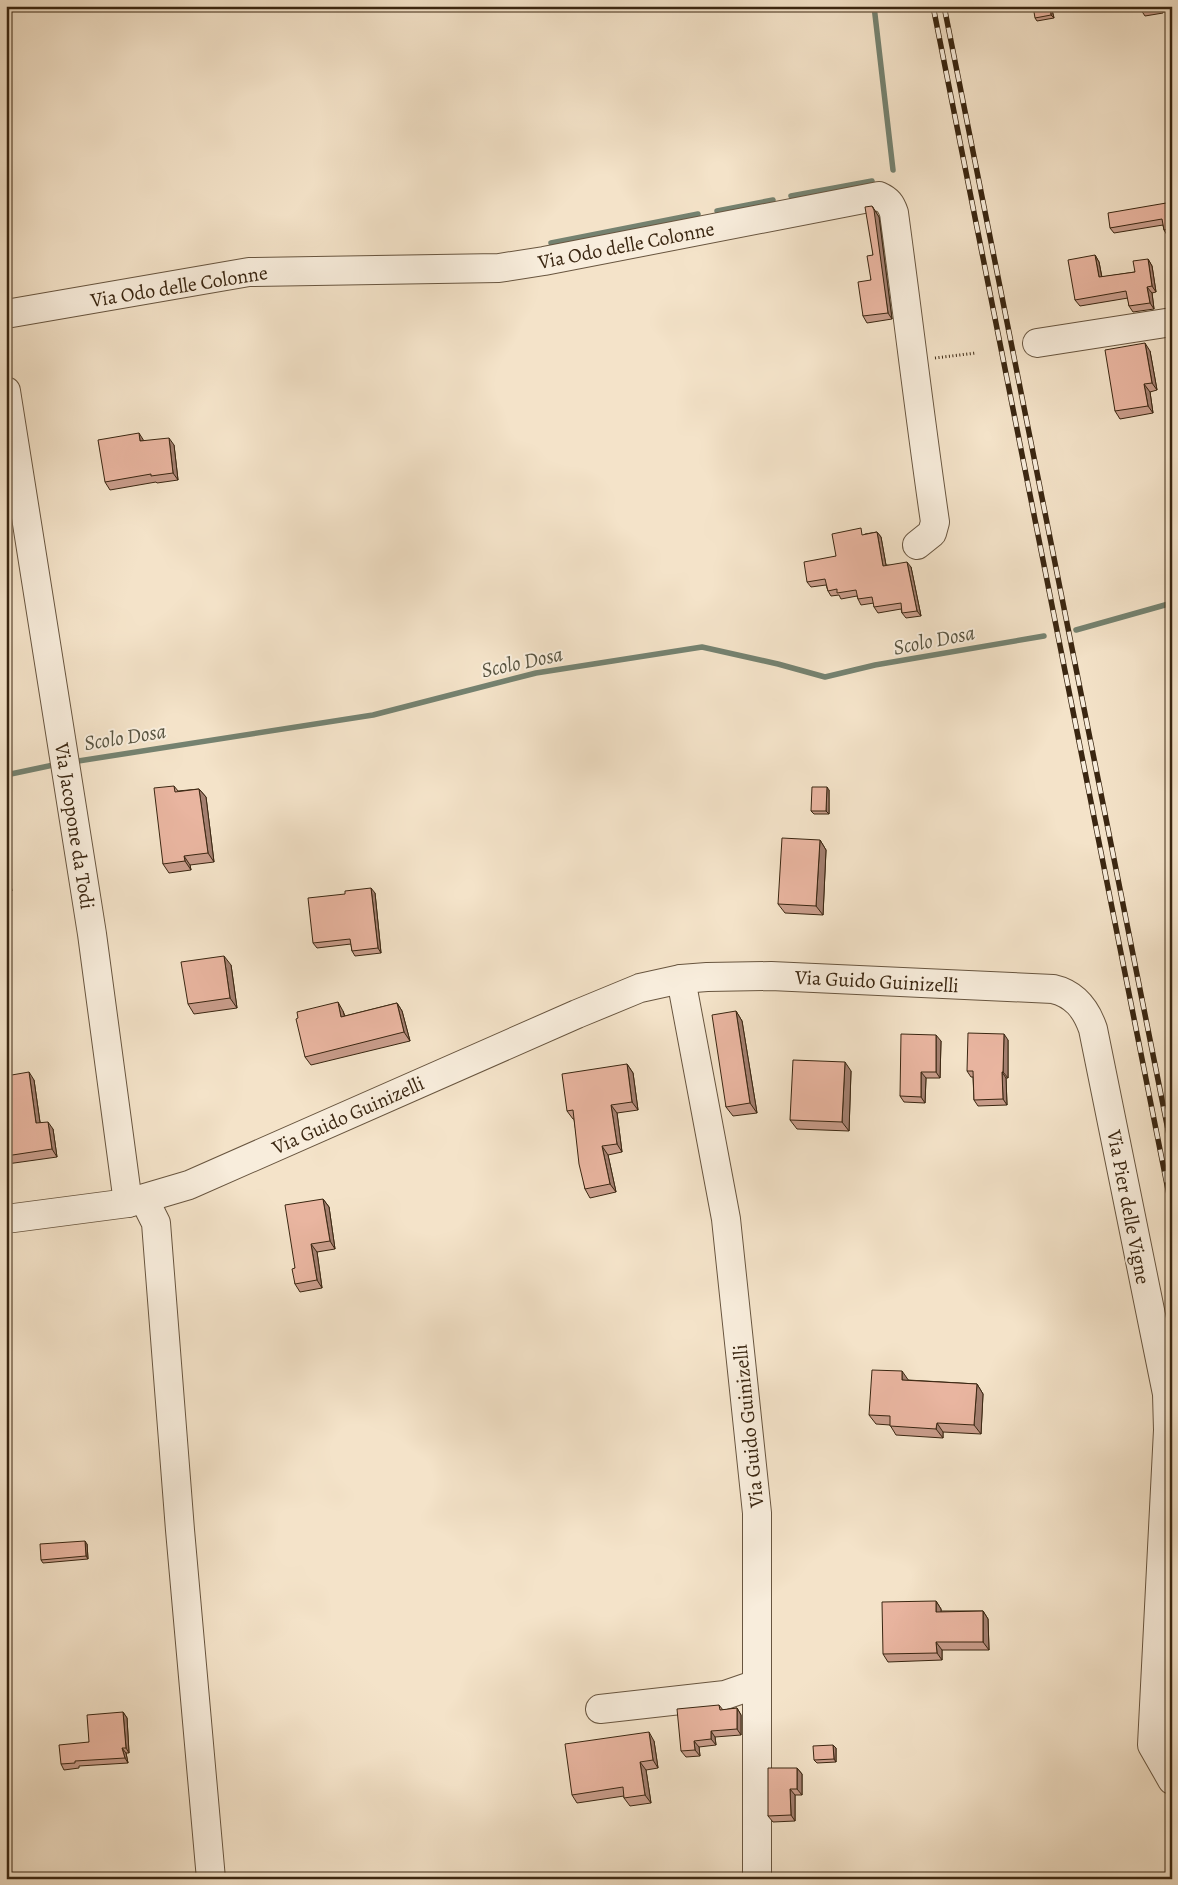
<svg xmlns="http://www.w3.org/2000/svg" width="1178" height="1885" font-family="Alegreya,serif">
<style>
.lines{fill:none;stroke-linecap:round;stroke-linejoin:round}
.stream{stroke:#758270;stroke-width:5.5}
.minor-casing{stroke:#68553f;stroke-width:30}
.path{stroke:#3a2611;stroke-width:3;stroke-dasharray:1 2.5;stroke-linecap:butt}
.minor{stroke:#f8eddc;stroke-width:28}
.rail-casing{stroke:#3a2611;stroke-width:5.5}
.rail{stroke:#f8eddc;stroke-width:4;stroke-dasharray:11;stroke-linecap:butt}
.wall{fill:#c89c8a;stroke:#3a2611}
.shaded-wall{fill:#a37f70;stroke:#3a2611}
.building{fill:#e9b5a0;stroke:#3a2611}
.labels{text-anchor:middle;stroke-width:4;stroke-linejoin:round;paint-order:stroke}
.street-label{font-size:20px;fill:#3a2611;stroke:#f8eddc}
.water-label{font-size:21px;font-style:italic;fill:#585441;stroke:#f8eddc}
</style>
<rect width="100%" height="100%" fill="#f4e3c9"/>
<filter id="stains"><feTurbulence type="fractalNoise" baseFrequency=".004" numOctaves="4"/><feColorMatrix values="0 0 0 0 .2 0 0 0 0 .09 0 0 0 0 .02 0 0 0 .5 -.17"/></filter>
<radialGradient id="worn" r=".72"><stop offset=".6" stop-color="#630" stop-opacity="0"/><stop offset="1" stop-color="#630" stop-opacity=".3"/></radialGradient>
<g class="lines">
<!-- stream -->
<g class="stream">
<polyline points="874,6 893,170"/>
<polyline points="791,196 872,181"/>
<polyline points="717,211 773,200"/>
<polyline points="551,243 698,214"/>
<polyline points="1076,630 1172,603"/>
<polyline points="72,762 373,715 536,673 702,647 778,664 825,677 875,665 1044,636"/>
<polyline points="6,775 58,764"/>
</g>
<!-- minor casing -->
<g class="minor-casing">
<g id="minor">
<path d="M6,314L249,272L499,268L544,261L879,196C888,200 891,204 894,213C908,316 920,419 935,522L932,533L917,545"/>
<polyline points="1037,343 1172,322"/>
<polyline points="6,391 92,934 128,1203"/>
<polyline points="681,979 726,1219 757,1513 757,1879"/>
<polyline points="144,1199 156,1223 180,1530 211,1879"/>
<path d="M6,1219L128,1203L189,1185L577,1014L640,988L681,979L707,977L771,976L1053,989C1075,994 1086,1009 1093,1029L1167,1394L1168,1430L1152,1745L1172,1780"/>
<polyline points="600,1709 725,1695 757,1684"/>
</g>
</g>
<!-- path -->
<polyline class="path" points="935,358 976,353"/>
<!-- minor -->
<use href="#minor" class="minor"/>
<!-- rail casing -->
<g class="rail-casing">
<g id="rail">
<polyline points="933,6 1172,1210"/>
<polyline points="944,6 1172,1150"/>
</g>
</g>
<!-- rail -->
<use href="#rail" class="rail"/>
</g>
<!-- wall -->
<g class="wall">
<polygon points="1051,6 1054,18 1037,21 1035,18"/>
<polygon points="1140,6 1162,6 1163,13 1145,16 1141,10"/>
<polygon points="1172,202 1172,234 1167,235 1164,230 1163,225 1114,233 1110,228"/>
<polygon points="872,206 879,217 892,319 867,323 863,316 871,280 873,255"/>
<polygon points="1095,255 1099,262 1102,277 1135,272 1148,259 1152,266 1156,292 1152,293 1154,309 1133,312 1129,306 1128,298 1080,306 1075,300"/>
<polygon points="1150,351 1157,390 1150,392 1153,413 1120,419 1115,411"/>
<polygon points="144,441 174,445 178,480 157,483 156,482 110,490 105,482"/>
<polygon points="877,532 881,537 886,565 911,567 921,616 906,618 902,613 901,609 878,613 874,607 874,603 861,605 858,599 857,596 841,599 839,595 831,596 828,591 826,585 811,587 807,582 836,556 865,534"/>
<polygon points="174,786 178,791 199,789 206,797 214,862 190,865 191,870 169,873 163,864"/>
<polygon points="829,790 829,814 814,814 811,811"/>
<polygon points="820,840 826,850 823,915 785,913 778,904"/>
<polygon points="6,856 12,891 6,892"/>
<polygon points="375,893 381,953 355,956 352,951 351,944 317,948 313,943"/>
<polygon points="231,965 237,1008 194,1014 188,1004"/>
<polygon points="397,1003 402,1011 410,1041 311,1065 305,1057 343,1011 345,1016"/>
<polygon points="736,1011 742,1021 757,1113 733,1116 726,1107"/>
<polygon points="1008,1040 1008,1078 1006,1078 1007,1105 978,1106 974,1100 973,1077 971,1077 967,1071"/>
<polygon points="941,1041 940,1078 926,1078 925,1103 904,1102 900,1096"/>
<polygon points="627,1064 633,1073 638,1110 617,1113 622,1152 608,1155 616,1192 590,1198 585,1189 574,1119 573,1119 567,1111"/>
<polygon points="851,1071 849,1131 797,1129 790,1120"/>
<polygon points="6,1076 34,1080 40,1122 53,1129 57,1157 7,1164 6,1162"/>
<polygon points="323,1199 329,1207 335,1249 317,1252 322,1288 300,1292 295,1284 295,1268"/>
<polygon points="908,1380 977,1384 983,1394 981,1434 943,1432 943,1438 896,1435 890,1425 876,1424 869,1415"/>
<polygon points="87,1544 88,1559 43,1563 41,1560"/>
<polygon points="936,1601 941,1609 941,1611 983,1611 988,1619 989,1650 942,1650 942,1660 888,1662 883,1654"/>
<polygon points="719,1705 723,1710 737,1708 741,1715 741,1735 715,1737 716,1745 699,1747 700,1756 686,1757 681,1751"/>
<polygon points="123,1712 127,1718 129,1753 126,1753 128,1763 79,1766 79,1768 64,1770 61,1764 89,1742"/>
<polygon points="654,1741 658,1768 646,1770 651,1803 630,1806 624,1798 624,1796 577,1803 572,1795"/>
<polygon points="836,1748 836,1762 817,1763 814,1760"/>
<polygon points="797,1768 802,1774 802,1795 795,1795 795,1821 773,1822 768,1816"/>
</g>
<!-- shaded-wall -->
<g class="shaded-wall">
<polygon points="1050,6 1051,6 1054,18 1051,15"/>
<polygon points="1159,6 1162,6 1163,13 1159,7"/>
<polygon points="872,206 879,217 892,319 888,313"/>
<polygon points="1095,255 1099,262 1103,284 1099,277"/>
<polygon points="1148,259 1152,266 1156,292 1152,286"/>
<polygon points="1147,287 1152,293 1154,309 1150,303"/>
<polygon points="1145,343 1150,351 1157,390 1152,383"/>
<polygon points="1144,384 1150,392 1153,413 1148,406"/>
<polygon points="139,433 144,441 140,441"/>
<polygon points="169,438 174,445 178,480 173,473"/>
<polygon points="877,532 881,537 887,571 883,566"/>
<polygon points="907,562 911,567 921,616 917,611"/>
<polygon points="827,787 829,790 829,814 826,811"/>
<polygon points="199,789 206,797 214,862 208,853"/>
<polygon points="820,840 826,850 823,915 816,906"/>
<polygon points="6,856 12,891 8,885 6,875"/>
<polygon points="184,856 190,865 191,870 185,861"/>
<polygon points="371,888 375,893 381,953 378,948"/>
<polygon points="224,956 231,965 237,1008 230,998"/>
<polygon points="338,1002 343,1011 347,1025 341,1017"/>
<polygon points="397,1003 402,1011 410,1041 404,1032"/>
<polygon points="736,1011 742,1021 757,1113 750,1103"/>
<polygon points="1004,1034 1008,1040 1008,1078 1003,1072"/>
<polygon points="936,1035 941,1041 940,1078 936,1072"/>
<polygon points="845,1062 851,1071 849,1131 842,1122"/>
<polygon points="627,1064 633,1073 638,1110 632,1102"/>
<polygon points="29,1072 34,1080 41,1130 36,1123"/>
<polygon points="921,1072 926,1078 925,1103 921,1097"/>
<polygon points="1002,1072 1006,1078 1007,1105 1003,1099"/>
<polygon points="611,1105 617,1113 622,1152 617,1144"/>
<polygon points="48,1122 53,1129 57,1157 52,1149"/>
<polygon points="602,1146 608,1155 616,1192 610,1184"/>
<polygon points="323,1199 329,1207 335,1249 330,1241"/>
<polygon points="311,1244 317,1252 322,1288 317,1280"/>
<polygon points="902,1371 909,1381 902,1380"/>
<polygon points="977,1384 983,1394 981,1434 974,1425"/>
<polygon points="937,1423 943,1432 943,1438 936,1429"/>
<polygon points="85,1541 87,1544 88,1559 86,1556"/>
<polygon points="936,1601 941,1609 941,1619 936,1612"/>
<polygon points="983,1611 988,1619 989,1650 983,1642"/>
<polygon points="936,1642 942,1650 942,1660 937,1653"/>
<polygon points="737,1708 741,1715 741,1735 737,1729"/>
<polygon points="123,1712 127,1718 129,1753 126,1748"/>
<polygon points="711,1731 715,1737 716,1745 711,1739"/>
<polygon points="649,1732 654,1741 658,1768 653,1760"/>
<polygon points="694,1741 699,1747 700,1756 695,1750"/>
<polygon points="833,1745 836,1748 836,1762 834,1759"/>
<polygon points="122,1748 126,1753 128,1763 125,1758"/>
<polygon points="640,1762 646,1770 651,1803 645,1795"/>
<polygon points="797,1768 802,1774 802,1795 797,1789"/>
<polygon points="790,1789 795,1795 795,1821 791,1815"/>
</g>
<!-- building -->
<g class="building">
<polygon points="1033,6 1050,6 1051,15 1035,18"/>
<polygon points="1140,6 1159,6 1159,7 1141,10"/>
<polygon points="1172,202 1172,228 1164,230 1162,219 1110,228 1108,213"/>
<polygon points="872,206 874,210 888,313 863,316 858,282 871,280 867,256 873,255 865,207"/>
<polygon points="1095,255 1099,277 1135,272 1133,261 1148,259 1152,286 1147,287 1150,303 1129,306 1126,291 1075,300 1068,260"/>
<polygon points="1145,343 1152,383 1144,384 1148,406 1115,411 1105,350"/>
<polygon points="139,433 140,441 169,438 173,473 151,476 151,474 105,482 98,440"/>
<polygon points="861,528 862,535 877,532 883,566 907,562 917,611 902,613 901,603 874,607 872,597 858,599 856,590 837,593 837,589 828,591 825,579 807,582 804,562 836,556 832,534"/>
<polygon points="174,786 175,792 199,789 208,853 184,856 185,861 163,864 154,788"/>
<polygon points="812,787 827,787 826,811 811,811"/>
<polygon points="782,838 820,840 816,906 778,904"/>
<polygon points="6,875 8,885 6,885"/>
<polygon points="371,888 378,948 352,951 350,939 313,943 308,898 345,894 345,891"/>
<polygon points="224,956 230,998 188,1004 181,962"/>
<polygon points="338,1002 341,1017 397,1003 404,1032 305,1057 296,1019 298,1018 297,1012"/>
<polygon points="736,1011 750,1103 726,1107 712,1015"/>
<polygon points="968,1033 1004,1034 1003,1072 1002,1072 1003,1099 974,1100 973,1071 967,1071"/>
<polygon points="901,1034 936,1035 936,1072 921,1072 921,1097 900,1096"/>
<polygon points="793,1060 845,1062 842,1122 790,1120"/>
<polygon points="627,1064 632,1102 611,1105 617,1144 602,1146 610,1184 585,1189 579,1164 573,1110 567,1111 562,1074"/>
<polygon points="29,1072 36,1123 48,1122 52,1149 6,1156 6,1076"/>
<polygon points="323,1199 330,1241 311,1244 317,1280 295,1284 292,1269 295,1268 285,1205"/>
<polygon points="872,1370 902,1371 902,1380 977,1384 974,1425 937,1423 936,1429 890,1426 890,1416 869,1415"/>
<polygon points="85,1541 86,1556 41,1560 40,1544"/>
<polygon points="936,1601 936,1612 983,1611 983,1642 936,1642 937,1653 883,1654 882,1602"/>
<polygon points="1167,1648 1172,1648 1172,1680 1169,1680"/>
<polygon points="719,1705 720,1710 737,1708 737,1729 711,1731 711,1739 694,1741 695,1750 681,1751 677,1709"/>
<polygon points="123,1712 126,1748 122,1748 125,1758 75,1761 75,1763 61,1764 59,1745 89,1742 87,1715"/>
<polygon points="649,1732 653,1760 640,1762 645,1795 624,1798 623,1787 572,1795 565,1744"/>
<polygon points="833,1745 834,1759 814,1760 813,1746"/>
<polygon points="768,1768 797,1768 797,1789 790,1789 791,1815 768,1816"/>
</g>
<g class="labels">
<!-- street labels -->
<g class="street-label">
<text transform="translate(626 245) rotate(-11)" y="7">Via Odo delle Colonne</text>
<text transform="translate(179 286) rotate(-9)" y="7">Via Odo delle Colonne</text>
<text transform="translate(75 826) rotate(81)" y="7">Via Jacopone da Todi</text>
<text transform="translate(877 981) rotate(3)" y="7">Via Guido Guinizelli</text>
<text transform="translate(348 1115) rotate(-24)" y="7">Via Guido Guinizelli</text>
<text transform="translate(1129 1207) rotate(79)" y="7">Via Pier delle Vigne</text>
<text transform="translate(748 1426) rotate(-96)" y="7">Via Guido Guinizelli</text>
</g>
<!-- water labels -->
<g class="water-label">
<text transform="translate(934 640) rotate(-11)" y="7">Scolo Dosa</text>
<text transform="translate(522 662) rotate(-12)" y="7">Scolo Dosa</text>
<text transform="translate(125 737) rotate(-9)" y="7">Scolo Dosa</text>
</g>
</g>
<!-- margin -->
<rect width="1178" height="1885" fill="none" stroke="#f4e3c9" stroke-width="25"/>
<rect x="8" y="8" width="1163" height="1870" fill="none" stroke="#3a2611" stroke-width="2.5"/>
<rect x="12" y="12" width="1153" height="1860" fill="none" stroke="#3a2611"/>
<rect width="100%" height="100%" filter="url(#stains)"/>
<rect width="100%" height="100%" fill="url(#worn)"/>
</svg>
